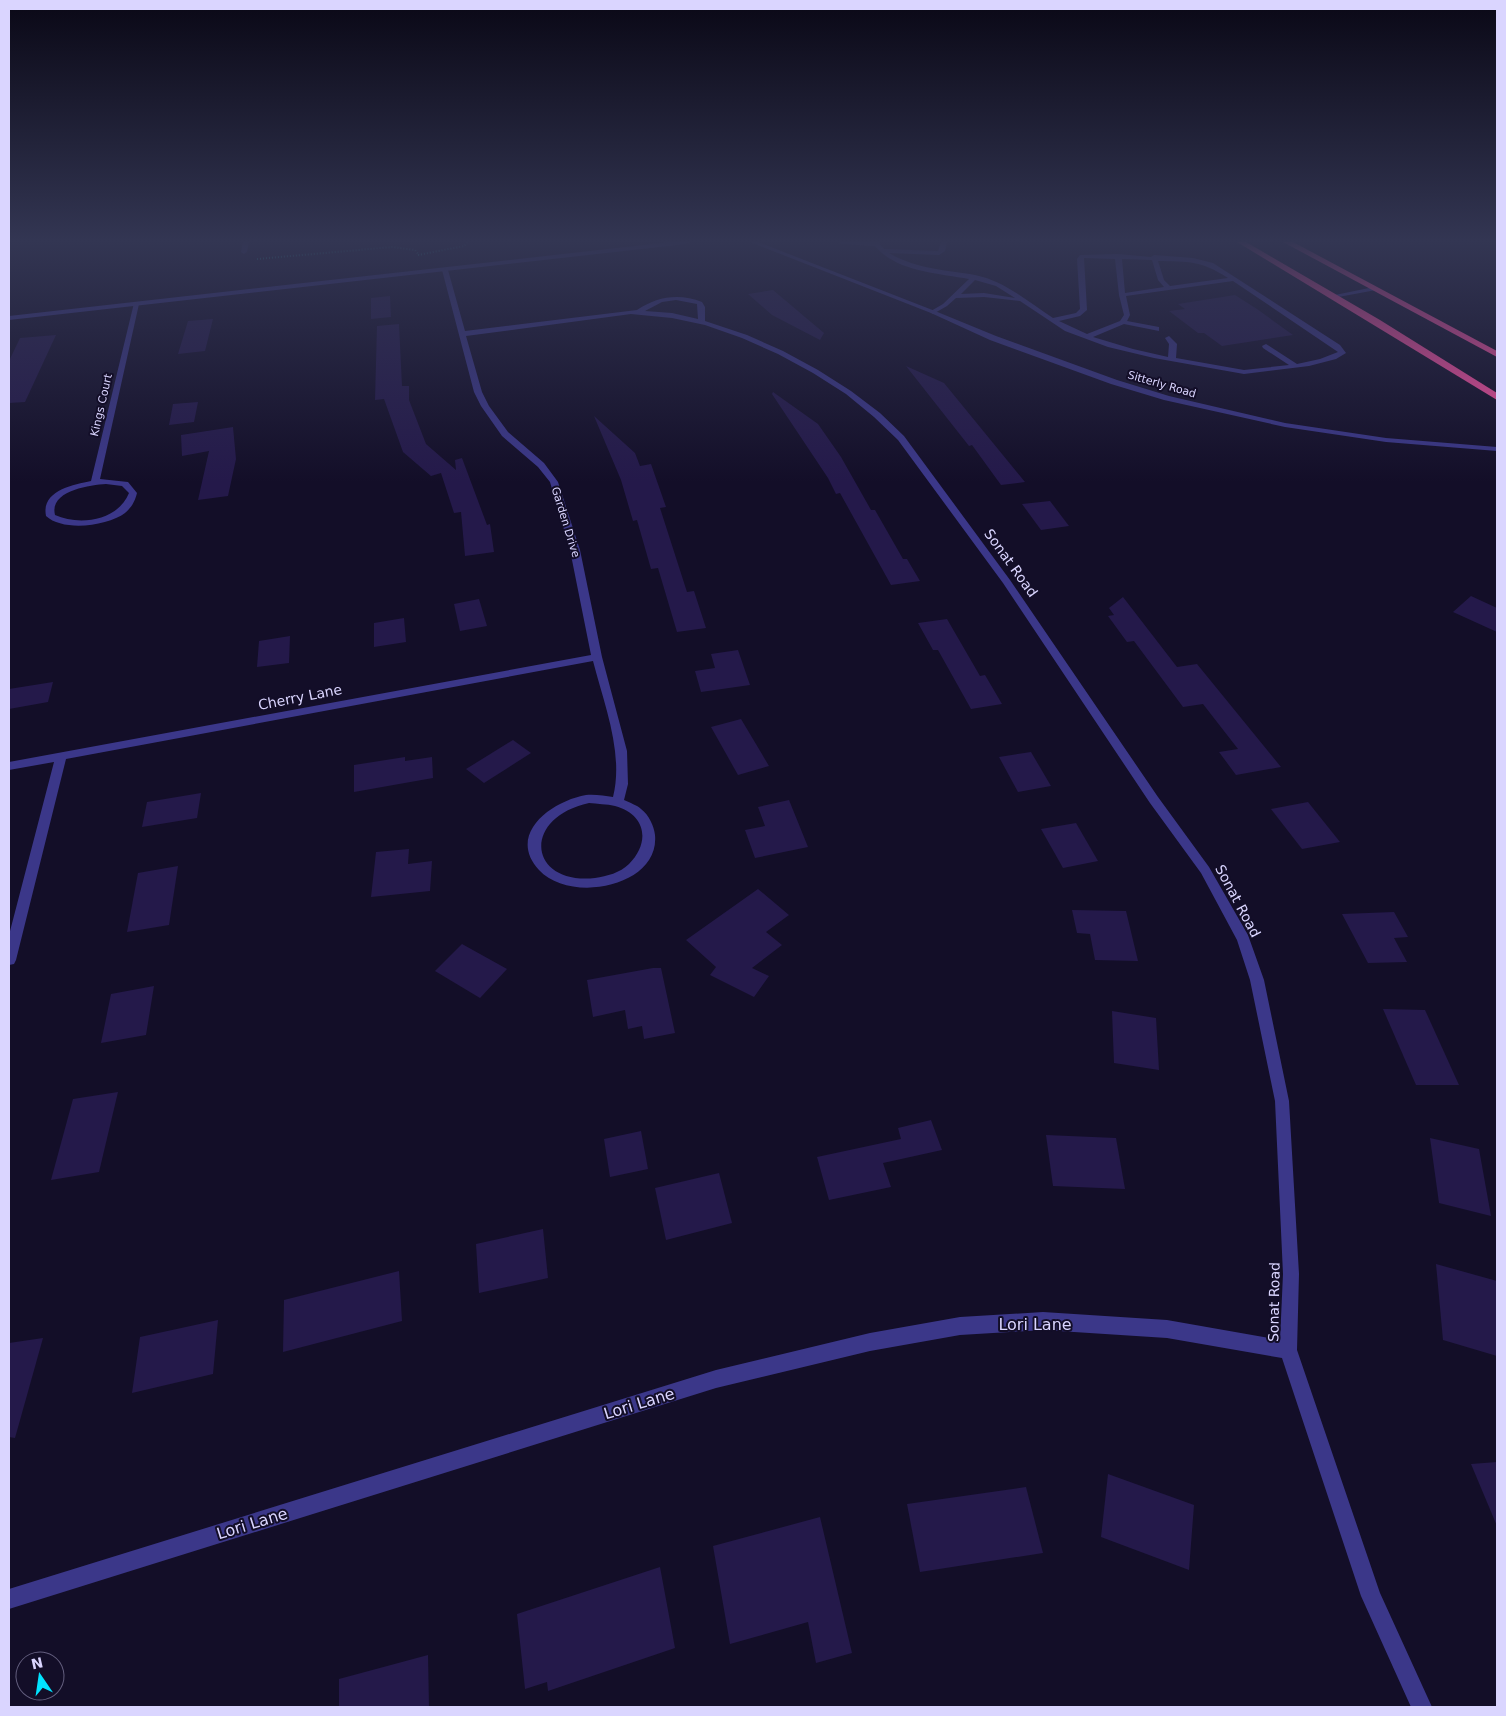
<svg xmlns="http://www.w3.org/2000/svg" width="1506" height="1716" font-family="'DejaVu Sans',sans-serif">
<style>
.building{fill:#24194a}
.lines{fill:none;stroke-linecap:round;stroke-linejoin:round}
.path{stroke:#29bfb8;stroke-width:2;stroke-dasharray:1 2;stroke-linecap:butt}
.service{fill:#3b3789;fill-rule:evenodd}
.minor{fill:#3b3789;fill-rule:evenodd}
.tertiary{fill:#3b3789;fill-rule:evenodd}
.motorway{fill:#ff50a2;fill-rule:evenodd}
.labels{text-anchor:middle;stroke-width:4;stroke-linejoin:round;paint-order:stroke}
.far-street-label{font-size:11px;fill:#dad5ff;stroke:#130e28}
.street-label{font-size:14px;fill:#dad5ff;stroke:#130e28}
.near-street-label{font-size:16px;fill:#dad5ff;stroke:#130e28}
</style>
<rect width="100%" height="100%" fill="#130e28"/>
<!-- building -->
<g class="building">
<polygon points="773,290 824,333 820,340 772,315 748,294"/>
<polygon points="1235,295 1257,309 1293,335 1222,346 1204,333 1198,333 1169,311 1185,309 1178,304"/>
<polygon points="390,296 391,317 371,319 371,298"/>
<polygon points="213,319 205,351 178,354 188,321"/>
<polygon points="399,324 402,386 409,386 409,400 426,444 456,470 455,460 462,458 487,525 490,524 494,552 465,556 461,512 454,513 441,473 431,476 403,452 384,399 375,400 377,326"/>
<polygon points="56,335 25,402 9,403 9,361 20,338"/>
<polygon points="906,366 944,383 1025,482 1001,485 972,445 969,446"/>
<polygon points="773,392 818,424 841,457 871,510 875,510 903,559 907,559 920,581 891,585 840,493 836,494 828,478 772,394"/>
<polygon points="198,402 194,422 169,425 173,404"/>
<polygon points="594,416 635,453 640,466 651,464 666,507 660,508 687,592 694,591 706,628 677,632 658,568 651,569 637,520 633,521 621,480"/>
<polygon points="233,427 236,459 228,496 198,500 209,451 182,456 181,435"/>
<polygon points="1050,501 1069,526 1041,530 1022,504"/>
<polygon points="1471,596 1497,608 1497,632 1453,612"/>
<polygon points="1123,597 1177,667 1197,664 1281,767 1236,775 1219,752 1238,749 1203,704 1183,707 1134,641 1127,642 1108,616 1114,615 1109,608"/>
<polygon points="479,599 487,626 460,631 454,604"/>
<polygon points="404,618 406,642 374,647 374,623"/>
<polygon points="947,619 980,676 985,675 1002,704 971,709 938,650 933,650 918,623"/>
<polygon points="290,636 289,663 257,667 259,641"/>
<polygon points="738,650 750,685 701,692 695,671 715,668 711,654"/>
<polygon points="53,682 48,702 9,709 9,689"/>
<polygon points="741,719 769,766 738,775 711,727"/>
<polygon points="513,740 531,753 484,783 466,769"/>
<polygon points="1031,752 1051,786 1018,792 999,757"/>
<polygon points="405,757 405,761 432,757 433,778 354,792 354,765"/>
<polygon points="201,793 197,818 142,827 147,802"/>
<polygon points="789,800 808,847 755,858 745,830 765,826 758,807"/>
<polygon points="1308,802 1340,842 1302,849 1271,809"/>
<polygon points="1076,823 1098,861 1063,868 1041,829"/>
<polygon points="409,849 408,864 432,861 430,891 371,897 376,852"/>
<polygon points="178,866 169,925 127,932 138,873"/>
<polygon points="758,889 789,915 766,932 782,945 752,968 769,976 754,997 710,975 716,967 686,940"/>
<polygon points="1072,910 1126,911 1138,961 1095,960 1090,934 1077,933"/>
<polygon points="1394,912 1408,937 1394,938 1407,962 1368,963 1342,914"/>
<polygon points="462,944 507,969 480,998 435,971"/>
<polygon points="653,968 661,968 675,1033 644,1039 642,1026 628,1029 625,1010 593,1017 587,980"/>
<polygon points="154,986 146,1035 101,1043 111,994"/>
<polygon points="1383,1009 1425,1010 1459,1085 1416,1085"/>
<polygon points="1112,1011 1156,1018 1159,1070 1114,1063"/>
<polygon points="118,1092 99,1172 51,1180 73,1099"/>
<polygon points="931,1120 942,1150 883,1163 891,1187 829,1200 817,1157 901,1139 898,1128"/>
<polygon points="641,1131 648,1169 610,1177 604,1139"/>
<polygon points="1046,1135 1116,1138 1125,1189 1053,1186"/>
<polygon points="1430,1138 1479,1149 1491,1216 1439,1203"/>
<polygon points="719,1173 732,1223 666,1240 655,1188"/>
<polygon points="543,1229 548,1278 479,1293 476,1244"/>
<polygon points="1436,1264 1497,1281 1497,1356 1443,1340"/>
<polygon points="399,1271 402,1321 283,1352 284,1300"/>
<polygon points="218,1320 213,1374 132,1393 140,1337"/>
<polygon points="43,1338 15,1438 9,1437 9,1343"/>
<polygon points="1497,1462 1497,1526 1471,1464"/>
<polygon points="1108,1474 1194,1505 1189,1570 1101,1537"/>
<polygon points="1026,1487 1043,1553 920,1572 907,1504"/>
<polygon points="820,1517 852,1653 816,1663 808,1622 730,1644 713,1546"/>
<polygon points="660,1567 675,1648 548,1691 547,1682 525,1689 517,1614"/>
<polygon points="428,1655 429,1707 339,1707 339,1679"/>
</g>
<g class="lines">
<!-- path -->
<g class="path">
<polyline points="418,255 464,246 468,242"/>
<polyline points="257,259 392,247 415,250 419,255"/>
</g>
<!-- service -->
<g class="service">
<polygon points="243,242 249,242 247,252 244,254 241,252"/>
<path d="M839,242H878L884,249L938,251L941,242H947L945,251L939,255L889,253C916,269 946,270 975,275C1005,281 1028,302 1053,318L1076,313L1080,309L1077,259L1080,255L1118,254L1151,257L1154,255L1193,258L1213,263L1340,345L1346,353L1336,359L1309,366L1244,374L1154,358L1108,347L1065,331L1020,301L984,297L956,298L947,306L933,314L930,312L931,311L943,304L969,279C937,273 897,272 875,246L842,244ZM1084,258L1115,259L1119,295L1124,315L1120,321L1087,334L1059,321L1080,316L1087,310ZM1122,259L1152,260L1158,280L1164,287L1125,293ZM1158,261C1190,262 1200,260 1228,278L1170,286L1164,280ZM975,280L996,286L1015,298L984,293L961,294ZM1233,281L1338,352L1320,359L1297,364L1266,344L1262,346L1263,348L1289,365L1244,370L1176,358L1177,344L1169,336L1165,338L1169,344L1168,357L1133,349L1093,337L1124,324L1159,331V327L1127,321L1130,315L1126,296Z"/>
<polygon points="1374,287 1376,288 1376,290 1333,298 1330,296"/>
</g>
<!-- minor -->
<g class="minor">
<path d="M445,268L448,270L465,331L637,310C657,296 680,293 702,302L705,307V321L747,335L783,351L818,370L851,391L880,413L904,436L1010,580L1158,797L1209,867L1248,935L1264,980L1289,1101L1299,1274L1297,1350L1380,1593L1432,1707H1411L1361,1596L1282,1358L1167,1338L1043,1330L960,1335L870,1351L716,1388L9,1609V1589L716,1370L870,1333L960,1317L1043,1312L1167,1320L1280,1340L1283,1274L1275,1101L1250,980L1237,940L1201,873L1150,803L1003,583L898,440L874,417L846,394L813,373L778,354L742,338L705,325L672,318L631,314L466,336L482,392L489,406L508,432L544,463L558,482L580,550L602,657L627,751L628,784L624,800C630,803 637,805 641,809C649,815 654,826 655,835C660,887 570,904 539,870C506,834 552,801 586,795C595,794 605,796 613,797C624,753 604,704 593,661L66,759L16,960L14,964L9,965V935L54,762L9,770V762L591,655L570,550L550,482L538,467L502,436L481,406L474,392L442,270ZM676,300L697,304L698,319L672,313L645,311L662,302ZM589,803C597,804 607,804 615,806C647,815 650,843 629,864C620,873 607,876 595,878C528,885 521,818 589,803Z"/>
<path d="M134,303L139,304L100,479L128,482L137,493C135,501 132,507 125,513C108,526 63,532 46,516C41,491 72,485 91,481ZM106,484L122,486L129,493C118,521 79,526 55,515C49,491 89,485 106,484Z"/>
</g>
<!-- tertiary -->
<g class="tertiary">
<polygon points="670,242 689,242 686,244 9,320 9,316"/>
<polygon points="750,242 758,242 935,311 996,336 1117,380 1169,396 1285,423 1386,438 1497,447 1497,451 1386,442 1285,427 1164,400 1111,384 990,340 931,313"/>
</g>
<!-- motorway -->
<g class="motorway">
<polygon points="1237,242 1246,242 1380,320 1497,393 1497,400"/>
<polygon points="1283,242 1293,242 1497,351 1497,357"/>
</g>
</g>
<!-- sky -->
<linearGradient id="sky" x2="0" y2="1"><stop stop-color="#0a0816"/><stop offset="0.5" stop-color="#333653"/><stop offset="1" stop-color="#333653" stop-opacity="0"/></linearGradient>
<rect width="1506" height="482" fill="url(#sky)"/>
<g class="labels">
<!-- far-street labels -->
<g class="far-street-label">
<text transform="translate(1162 384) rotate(16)" y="4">Sitterly Road</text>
<text transform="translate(101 405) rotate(-77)" y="4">Kings Court</text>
<text transform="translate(566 522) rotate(73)" y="4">Garden Drive</text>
</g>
<!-- street labels -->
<g class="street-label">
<text transform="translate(1011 563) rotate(54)" y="5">Sonat Road</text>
<text transform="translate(300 697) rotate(-11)" y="5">Cherry Lane</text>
<text transform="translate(1238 901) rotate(62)" y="5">Sonat Road</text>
<text transform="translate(1274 1302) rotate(-89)" y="5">Sonat Road</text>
</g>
<!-- near-street labels -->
<g class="near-street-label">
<text x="1035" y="1330">Lori Lane</text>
<text transform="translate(639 1403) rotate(-17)" y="6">Lori Lane</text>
<text transform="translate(252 1523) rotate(-17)" y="6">Lori Lane</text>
</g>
</g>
<!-- border -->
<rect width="1506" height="1716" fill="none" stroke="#dad5ff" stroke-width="20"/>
<!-- north arrow -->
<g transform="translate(40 1676) rotate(347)"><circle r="24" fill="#130e28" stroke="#635e7e"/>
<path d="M0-4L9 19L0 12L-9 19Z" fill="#01e3ff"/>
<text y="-8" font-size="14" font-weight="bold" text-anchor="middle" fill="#dad5ff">N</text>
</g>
</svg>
